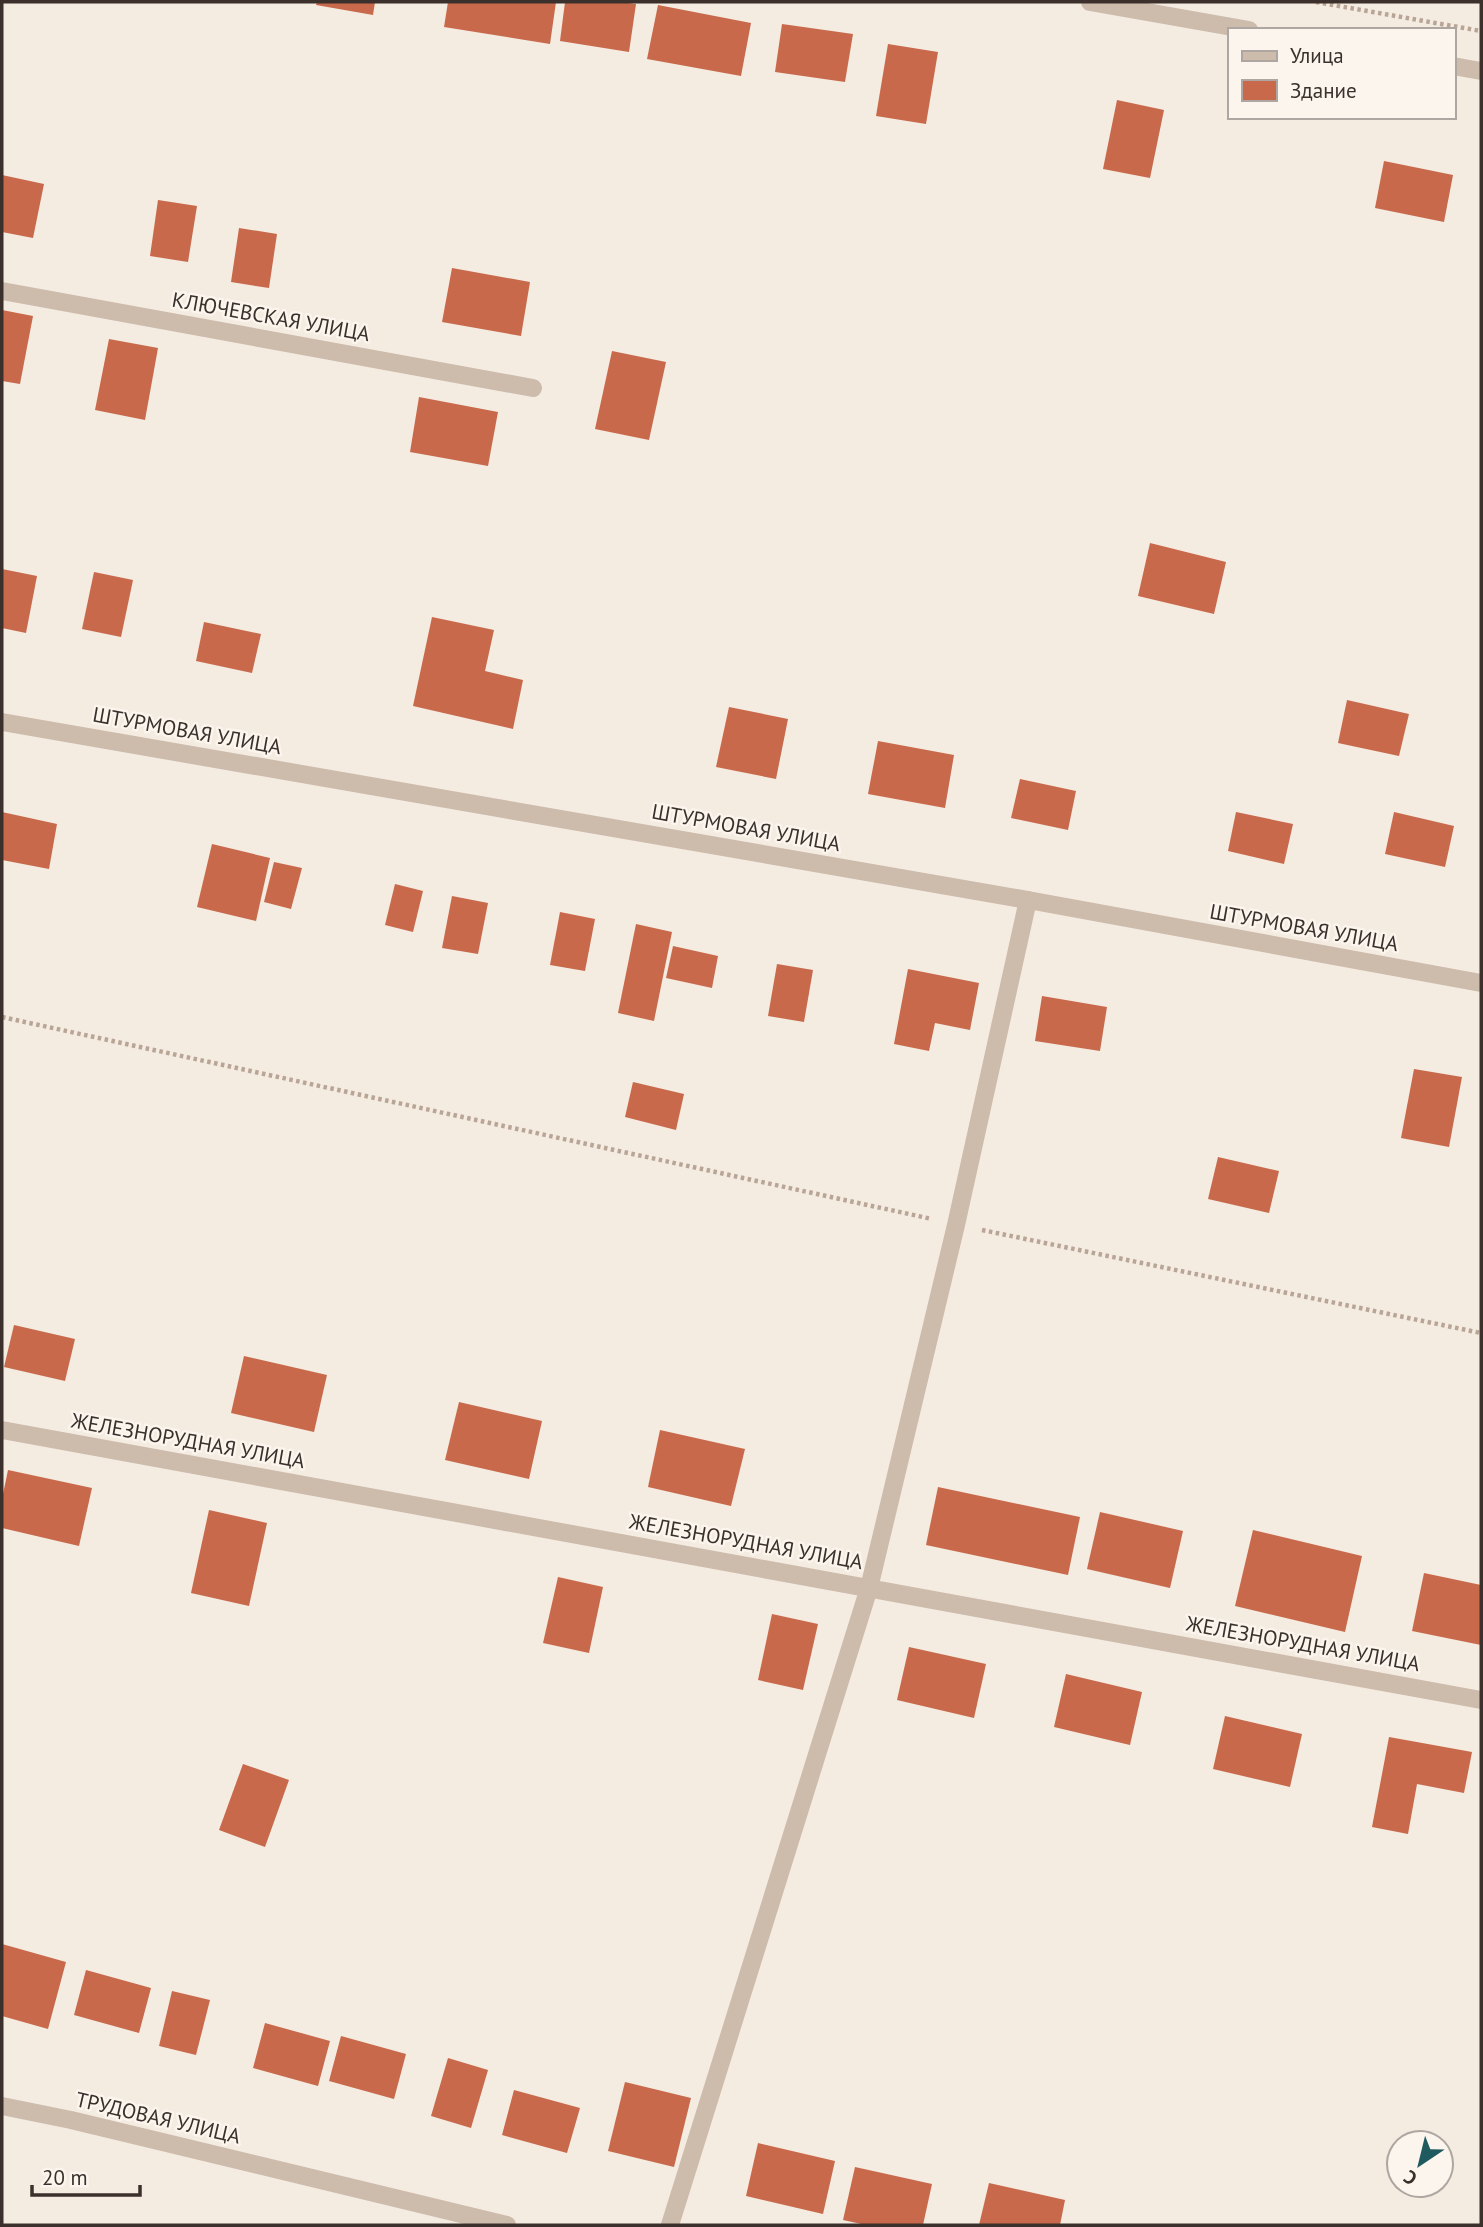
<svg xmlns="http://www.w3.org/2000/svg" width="1483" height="2227" font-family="'PT Sans',sans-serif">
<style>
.building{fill:#c8694b}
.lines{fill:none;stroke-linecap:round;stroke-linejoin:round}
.path{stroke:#b9a596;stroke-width:4.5;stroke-dasharray:3.5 3.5;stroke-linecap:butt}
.minor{stroke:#cdbbac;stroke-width:18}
.labels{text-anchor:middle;stroke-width:5;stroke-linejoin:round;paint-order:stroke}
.street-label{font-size:21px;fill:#3b302b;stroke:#fbf5ee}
</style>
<rect width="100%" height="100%" fill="#f4ebe1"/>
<!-- building -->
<g class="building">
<polygon points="317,2 375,2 373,15 316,5"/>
<polygon points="448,2 556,2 550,44 444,27"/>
<polygon points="565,2 622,2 636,4 629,52 560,41"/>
<polygon points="658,5 751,23 741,76 647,59"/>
<polygon points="782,24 853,34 845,82 775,72"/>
<polygon points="888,44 938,52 926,124 876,116"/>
<polygon points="1117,100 1164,110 1150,178 1103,169"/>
<polygon points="1384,161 1453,175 1444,222 1375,208"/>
<polygon points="2,175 44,184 33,238 2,232"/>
<polygon points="158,200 197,206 188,262 150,256"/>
<polygon points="239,228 277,234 269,288 231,282"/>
<polygon points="452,268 530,282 521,336 442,322"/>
<polygon points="2,310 33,316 20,384 2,381"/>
<polygon points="109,339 158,348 145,420 95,410"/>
<polygon points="612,351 666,362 649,440 595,429"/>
<polygon points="419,397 498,412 488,466 410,452"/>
<polygon points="1150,543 1226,562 1214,614 1138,596"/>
<polygon points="2,569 37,576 26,633 2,628"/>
<polygon points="94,572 133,580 121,637 82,629"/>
<polygon points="432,617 494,630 485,671 523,680 513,729 413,706"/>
<polygon points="204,622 261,634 252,673 196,661"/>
<polygon points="1347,700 1409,714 1399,756 1338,743"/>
<polygon points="729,707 788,719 776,779 716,767"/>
<polygon points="878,741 954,755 945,808 868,794"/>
<polygon points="1020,779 1076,791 1068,830 1011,818"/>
<polygon points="2,812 57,824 49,869 2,860"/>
<polygon points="1236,812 1293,824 1284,864 1228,851"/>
<polygon points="1394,812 1454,826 1445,867 1385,854"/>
<polygon points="212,844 270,858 256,921 197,907"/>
<polygon points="274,862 302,868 291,909 264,902"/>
<polygon points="395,884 423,891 413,932 385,925"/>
<polygon points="452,896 488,903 478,954 442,948"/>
<polygon points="560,912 595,919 585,971 550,965"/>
<polygon points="636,924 672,932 654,1021 618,1013"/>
<polygon points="673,946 718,956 712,988 666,978"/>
<polygon points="777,964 813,970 804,1022 768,1016"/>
<polygon points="908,969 979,983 970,1030 935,1023 929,1051 894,1044"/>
<polygon points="1042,996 1107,1007 1100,1051 1035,1041"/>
<polygon points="1414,1069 1462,1077 1449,1147 1401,1138"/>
<polygon points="633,1082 684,1094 676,1130 625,1117"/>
<polygon points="1218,1157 1279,1171 1269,1213 1208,1199"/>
<polygon points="14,1325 75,1339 65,1381 4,1367"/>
<polygon points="244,1356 327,1375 314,1432 231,1413"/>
<polygon points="459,1402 542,1421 529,1479 445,1460"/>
<polygon points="660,1430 745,1449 731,1506 648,1487"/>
<polygon points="8,1470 92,1488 79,1546 2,1528 2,1499"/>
<polygon points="938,1487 1080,1517 1068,1575 926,1545"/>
<polygon points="209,1510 267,1523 249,1606 191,1593"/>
<polygon points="1100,1512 1183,1531 1170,1588 1087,1569"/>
<polygon points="1253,1530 1362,1556 1345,1632 1235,1606"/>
<polygon points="1424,1573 1481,1585 1481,1645 1412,1631"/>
<polygon points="558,1577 603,1587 589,1653 543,1643"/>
<polygon points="772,1614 818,1624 803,1690 758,1680"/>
<polygon points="909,1647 986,1664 974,1718 897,1700"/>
<polygon points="1066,1674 1142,1692 1130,1745 1054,1727"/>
<polygon points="1225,1716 1302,1734 1290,1787 1213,1769"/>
<polygon points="1389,1737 1472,1752 1464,1793 1417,1784 1408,1834 1372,1827"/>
<polygon points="243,1764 289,1780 265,1847 219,1830"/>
<polygon points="2,1944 66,1962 48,2029 2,2016"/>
<polygon points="86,1970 151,1988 139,2033 74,2015"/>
<polygon points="172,1991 210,2000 196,2055 159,2046"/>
<polygon points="265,2023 330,2041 318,2086 253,2068"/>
<polygon points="341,2036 406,2054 394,2099 329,2081"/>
<polygon points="448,2058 488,2070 471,2128 431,2116"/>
<polygon points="625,2082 691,2098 674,2167 608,2151"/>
<polygon points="514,2090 580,2108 567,2153 502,2135"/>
<polygon points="758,2143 835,2161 823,2214 746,2196"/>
<polygon points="855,2167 932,2184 923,2225 866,2225 843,2220"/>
<polygon points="989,2183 1065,2200 1060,2225 979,2225"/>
</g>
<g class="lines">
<!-- path -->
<g class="path">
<polyline points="1316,2 1481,31"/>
<polyline points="2,1017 932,1219"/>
<polyline points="982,1230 1481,1333"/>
</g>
<!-- minor -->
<g class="minor">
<polyline points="1090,2 1249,30"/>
<polyline points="1453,66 1481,71"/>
<polyline points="2,291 533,388"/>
<polyline points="2,722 1028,900 1481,983"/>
<polyline points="2,1430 1481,1700"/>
<polyline points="2,2106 71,2120 507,2225"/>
<polyline points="670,2225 869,1588 956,1225 1028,900"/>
</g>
</g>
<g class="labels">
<!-- street labels -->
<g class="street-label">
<text transform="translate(271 317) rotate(10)" y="7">КЛЮЧЕВСКАЯ УЛИЦА</text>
<text transform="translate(187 731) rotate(10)" y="7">ШТУРМОВАЯ УЛИЦА</text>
<text transform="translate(746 828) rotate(10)" y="7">ШТУРМОВАЯ УЛИЦА</text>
<text transform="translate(1304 928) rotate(10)" y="7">ШТУРМОВАЯ УЛИЦА</text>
<text transform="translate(188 1441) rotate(10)" y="7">ЖЕЛЕЗНОРУДНАЯ УЛИЦА</text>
<text transform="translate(746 1542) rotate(10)" y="7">ЖЕЛЕЗНОРУДНАЯ УЛИЦА</text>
<text transform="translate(1303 1644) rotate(10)" y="7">ЖЕЛЕЗНОРУДНАЯ УЛИЦА</text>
<text transform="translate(158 2118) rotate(13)" y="7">ТРУДОВАЯ УЛИЦА</text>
</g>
</g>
<!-- border -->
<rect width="1483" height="2227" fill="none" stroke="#3b302b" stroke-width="7"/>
<!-- legend -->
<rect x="1228" y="28" width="228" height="91" fill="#fbf5ee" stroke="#aea6a0" stroke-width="2"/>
<rect x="1242" y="51" width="35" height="10" fill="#cdbbac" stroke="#aea6a0" stroke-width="2"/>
<text x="1290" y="63" font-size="21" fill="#3b302b">Улица</text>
<rect x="1242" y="80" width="35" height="21" fill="#c8694b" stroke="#aea6a0" stroke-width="2"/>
<text x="1290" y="98" font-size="21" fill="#3b302b">Здание</text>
<!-- north arrow -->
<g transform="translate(1420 2164) rotate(215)"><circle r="33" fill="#fbf5ee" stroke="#aea6a0" stroke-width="2"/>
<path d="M0-5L12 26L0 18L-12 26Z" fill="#1f5a5e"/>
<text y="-10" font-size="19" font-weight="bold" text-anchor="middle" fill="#3b302b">С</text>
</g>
<!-- scale -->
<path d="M32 2185v10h108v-10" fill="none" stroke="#3b302b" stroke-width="3.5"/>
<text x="42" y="2185" font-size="21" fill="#3b302b" stroke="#fbf5ee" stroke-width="5" paint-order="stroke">20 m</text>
</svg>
